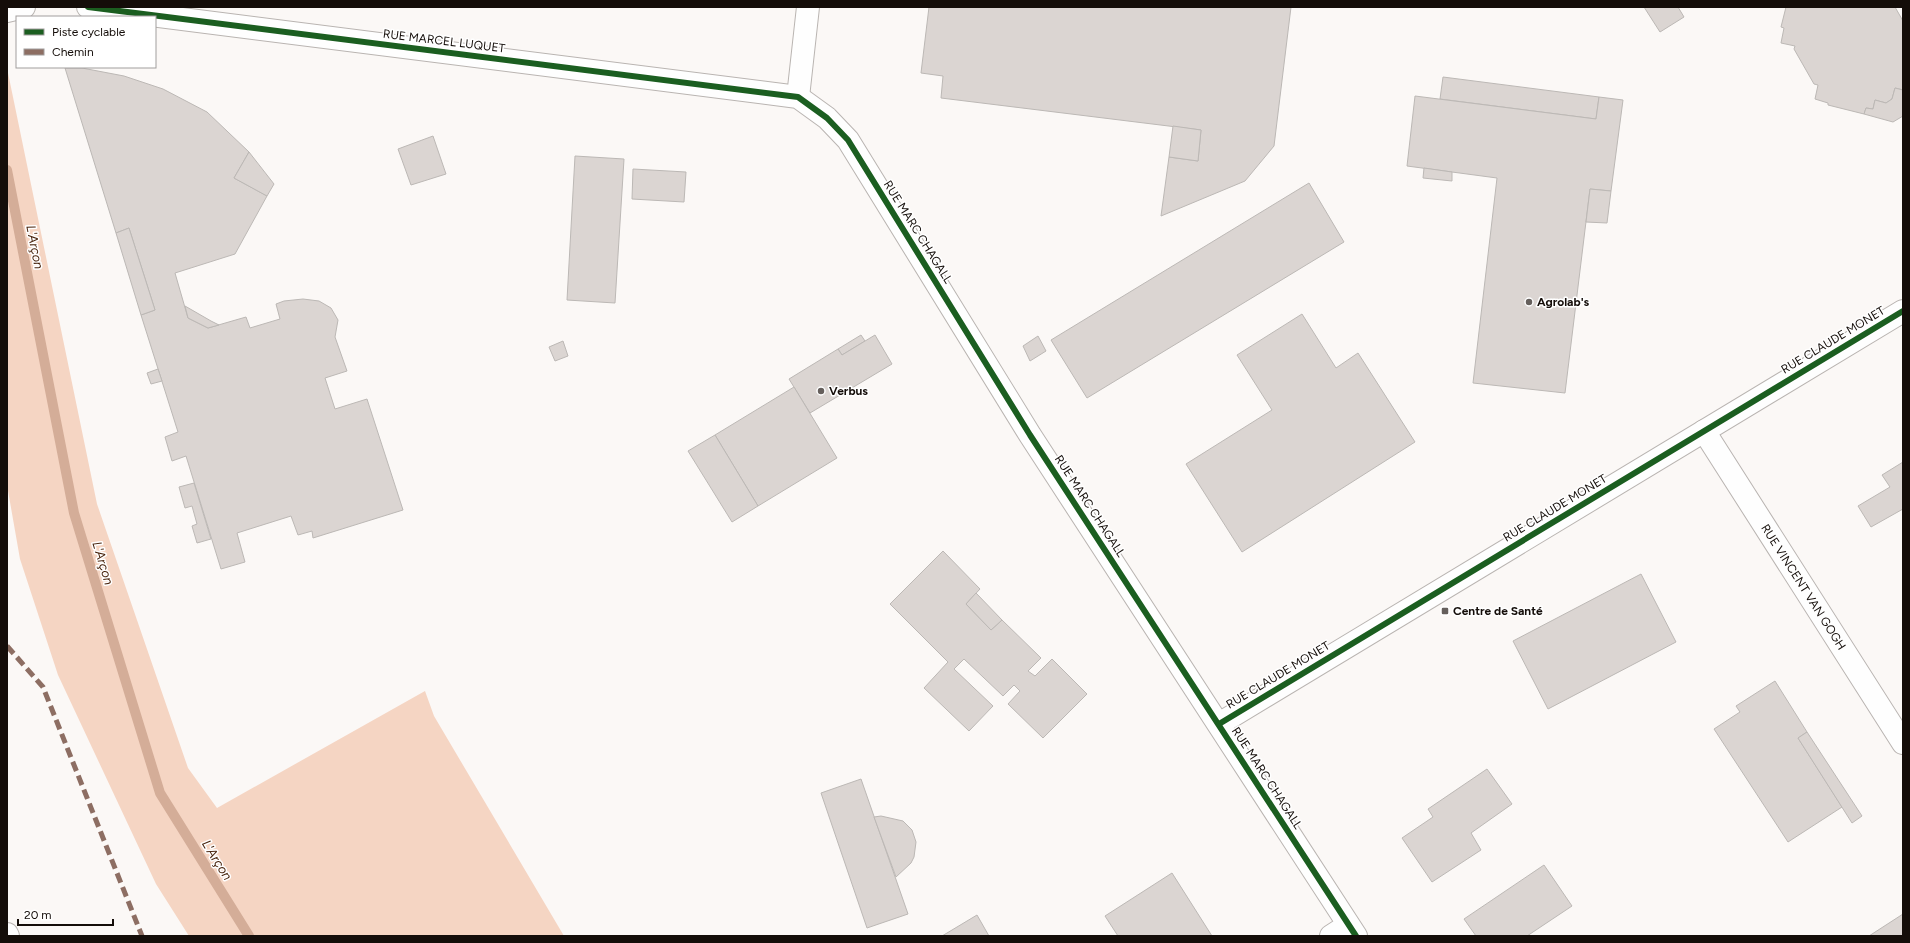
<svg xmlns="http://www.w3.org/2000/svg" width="1910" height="943" font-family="Figtree,sans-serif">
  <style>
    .green { fill: #f5d5c3 }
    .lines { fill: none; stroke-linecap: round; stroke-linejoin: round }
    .stream { stroke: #d4ad98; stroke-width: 10 }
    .building { fill: #dbd5d2; stroke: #bcb8b5 }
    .minor-casing { stroke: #b9b4b1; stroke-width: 24 }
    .tertiary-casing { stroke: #b9b4b1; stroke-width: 24 }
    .trunk-casing { stroke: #b9b4b1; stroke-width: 24 }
    .minor { stroke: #fefefe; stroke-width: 22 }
    .tertiary { stroke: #fefefe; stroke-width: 22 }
    .trunk { stroke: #fefefe; stroke-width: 22 }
    .quiet { stroke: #8d6e63; stroke-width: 5; stroke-dasharray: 10 5; stroke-linecap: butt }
    .cycleway-casing { stroke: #fff; stroke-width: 8 }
    .cycleway { stroke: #1b5e20; stroke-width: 6 }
    .poi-dot { fill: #655f5c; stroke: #fff; stroke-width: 1.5 }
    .labels { text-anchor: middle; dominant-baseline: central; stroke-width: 3; stroke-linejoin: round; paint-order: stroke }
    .street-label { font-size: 12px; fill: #140d09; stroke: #fff }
    .poi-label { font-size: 12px; font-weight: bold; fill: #140d09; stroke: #fff; text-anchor: start }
    .water-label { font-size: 13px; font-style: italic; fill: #441f08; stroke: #fff }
  </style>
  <rect width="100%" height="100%" fill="#fbf8f6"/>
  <!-- green -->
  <polygon class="green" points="7,68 97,504 188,768 217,808 425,691 434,716 564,936 189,936 156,884 58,675 20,559 7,485"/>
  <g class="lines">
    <!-- stream -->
    <polyline class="stream" points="7,170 74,513 160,793 249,936"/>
  </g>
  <!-- building -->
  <g class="building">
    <polygon points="929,7 1291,7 1274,146 1245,181 1161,216 1169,157 1198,161 1201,130 941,98 943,76 921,73"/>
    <polygon points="1644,7 1678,7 1684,17 1660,32"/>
    <polygon points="1786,7 1895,7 1903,21 1903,90 1895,88 1892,99 1886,103 1875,100 1873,109 1866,108 1864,114 1828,105 1828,103 1815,99 1818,85 1814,84 1794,49 1795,46 1781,43 1784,28 1781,27"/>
    <polygon points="65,68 82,68 124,76 163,89 207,112 249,152 234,178 267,196 235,254 175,273 188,318 208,328 246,317 250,328 280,319 276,304 284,301 303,299 319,301 331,308 338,320 335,337 347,371 325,378 335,409 367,399 403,510 313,538 312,531 298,535 291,516 237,533 245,562 221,569 186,456 172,461 165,437 178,432 141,315 155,310 129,228 116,233"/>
    <polygon points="1443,77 1599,97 1596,119 1440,99"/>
    <polygon points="1895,88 1903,90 1903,116 1893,122 1864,114 1866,108 1873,109 1875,100 1886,103 1892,99"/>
    <polygon points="1415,96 1596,119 1599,97 1623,100 1611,191 1590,189 1565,393 1473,383 1497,178 1407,166"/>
    <polygon points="1173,126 1201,130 1198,161 1169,157"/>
    <polygon points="433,136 446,174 411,185 398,149"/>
    <polygon points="249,152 274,184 267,196 234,178"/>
    <polygon points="575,156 624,159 615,303 567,300"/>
    <polygon points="1424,168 1452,172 1452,181 1423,178"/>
    <polygon points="633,169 686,172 684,202 632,199"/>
    <polygon points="1309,183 1344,242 1087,398 1051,340"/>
    <polygon points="1590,189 1611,191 1607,223 1586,222"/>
    <polygon points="129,228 155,310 141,315 116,233"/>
    <polygon points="185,306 211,321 219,325 208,328 188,318"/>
    <polygon points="1302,314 1336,368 1358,353 1415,442 1242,552 1186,464 1272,410 1237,355"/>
    <polygon points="861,335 865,341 842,355 838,349"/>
    <polygon points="875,335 892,364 810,413 789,379 838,349 842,355"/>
    <polygon points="1038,336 1046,351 1030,361 1023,346"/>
    <polygon points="563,341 568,356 555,361 549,347"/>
    <polygon points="158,369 162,381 151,384 147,373"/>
    <polygon points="794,387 837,458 758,506 715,435"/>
    <polygon points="715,435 758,506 732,522 688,451"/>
    <polygon points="1903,462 1903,509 1871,527 1858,506 1890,487 1882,475"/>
    <polygon points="194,483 211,539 197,543 192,526 197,524 192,506 185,508 179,487"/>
    <polygon points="943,551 980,589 966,604 991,630 1002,620 1041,658 1028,671 1035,676 1052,659 1087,694 1043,738 1008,704 1020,691 1014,685 1003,696 964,659 954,669 993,706 969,731 924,688 948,662 890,604"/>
    <polygon points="1641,574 1676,642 1548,709 1513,641"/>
    <polygon points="976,593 1002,620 991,630 966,604"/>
    <polygon points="1775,681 1807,732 1798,738 1842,807 1788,842 1714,729 1740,712 1736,706"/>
    <polygon points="1807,732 1862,816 1852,823 1798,738"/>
    <polygon points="1487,769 1512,804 1471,833 1481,850 1432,882 1402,838 1433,817 1428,809"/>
    <polygon points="861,779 908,914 867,928 821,793"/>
    <polygon points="881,816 903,821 912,830 916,842 914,857 911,863 896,877 874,817"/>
    <polygon points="1544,865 1572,906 1527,936 1476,936 1464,919"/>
    <polygon points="1172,873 1212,936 1118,936 1105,916"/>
    <polygon points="1903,914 1903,936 1869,936"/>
    <polygon points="977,915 989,936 942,936"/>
  </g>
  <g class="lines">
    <!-- minor casing -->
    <g class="minor-casing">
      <g id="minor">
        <path id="s1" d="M1704 431 1903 743"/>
        <polyline points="1219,724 1903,311"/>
        <polyline points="1331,936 1348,925"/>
      </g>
    </g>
    <!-- tertiary casing -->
    <g class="tertiary-casing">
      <g id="tertiary">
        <polyline points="88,7 798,97 827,118 848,140 1030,435 1356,936"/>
        <polyline points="7,11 24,7"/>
        <polyline points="798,97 808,7"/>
      </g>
    </g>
    <!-- trunk casing -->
    <g class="trunk-casing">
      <polyline id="trunk" points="7,934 8,936"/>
    </g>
    <!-- minor -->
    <use href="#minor" class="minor"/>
    <!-- tertiary -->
    <use href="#tertiary" class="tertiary"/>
    <!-- trunk -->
    <use href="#trunk" class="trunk"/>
    <!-- quiet -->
    <polyline class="quiet" points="7,646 43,687 142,936"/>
    <!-- cycleway casing -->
    <g class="cycleway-casing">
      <g id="cycleway">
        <polyline points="88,7 798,97 827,118 848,140 1030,435 1356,936"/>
        <polyline points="1219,724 1903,311"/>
      </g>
    </g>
    <!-- cycleway -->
    <use href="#cycleway" class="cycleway"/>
  </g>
  <!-- markers -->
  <g class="poi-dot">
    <circle cx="1529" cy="302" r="4"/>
    <circle cx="821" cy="391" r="4"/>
    <rect x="1441" y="607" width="8" height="8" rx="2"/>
  </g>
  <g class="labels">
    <!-- street labels -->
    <g class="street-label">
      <text transform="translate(444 41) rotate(7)">RUE MARCEL LUQUET</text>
      <text transform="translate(918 232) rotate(58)">RUE MARC CHAGALL</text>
      <text transform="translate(1833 340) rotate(-31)">RUE CLAUDE MONET</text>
      <text transform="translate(1090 506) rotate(57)">RUE MARC CHAGALL</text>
      <text transform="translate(1555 508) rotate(-31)">RUE CLAUDE MONET</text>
      <text stroke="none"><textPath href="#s1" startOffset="185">RUE VINCENT VAN GOGH</textPath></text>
      <text transform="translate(1278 675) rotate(-31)">RUE CLAUDE MONET</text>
      <text transform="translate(1267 778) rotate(57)">RUE MARC CHAGALL</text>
    </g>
    <!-- poi labels -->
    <g class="poi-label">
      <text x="1537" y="302">Agrolab's</text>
      <text x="829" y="391">Verbus</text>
      <text x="1453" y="611">Centre de Santé</text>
    </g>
    <!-- water labels -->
    <g class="water-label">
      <text transform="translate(35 247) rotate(79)">L'Arçon</text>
      <text transform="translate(103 563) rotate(73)">L'Arçon</text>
      <text transform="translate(217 860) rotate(58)">L'Arçon</text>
    </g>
  </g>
  <!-- border -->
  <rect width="1910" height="943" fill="none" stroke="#140d09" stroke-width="16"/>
  <!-- legend -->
  <rect x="16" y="16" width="140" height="52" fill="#ffffff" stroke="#a19e9d"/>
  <rect x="24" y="29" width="20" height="6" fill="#1b5e20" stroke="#a19e9d"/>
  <text x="52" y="36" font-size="12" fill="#140d09">Piste cyclable</text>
  <rect x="24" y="49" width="20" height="6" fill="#8d6e63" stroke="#a19e9d"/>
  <text x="52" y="56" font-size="12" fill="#140d09">Chemin</text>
  <!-- scale -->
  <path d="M18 919v6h95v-6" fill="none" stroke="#140d09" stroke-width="2"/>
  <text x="24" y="919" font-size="12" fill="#140d09" stroke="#ffffff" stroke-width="3" paint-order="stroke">20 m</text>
</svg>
